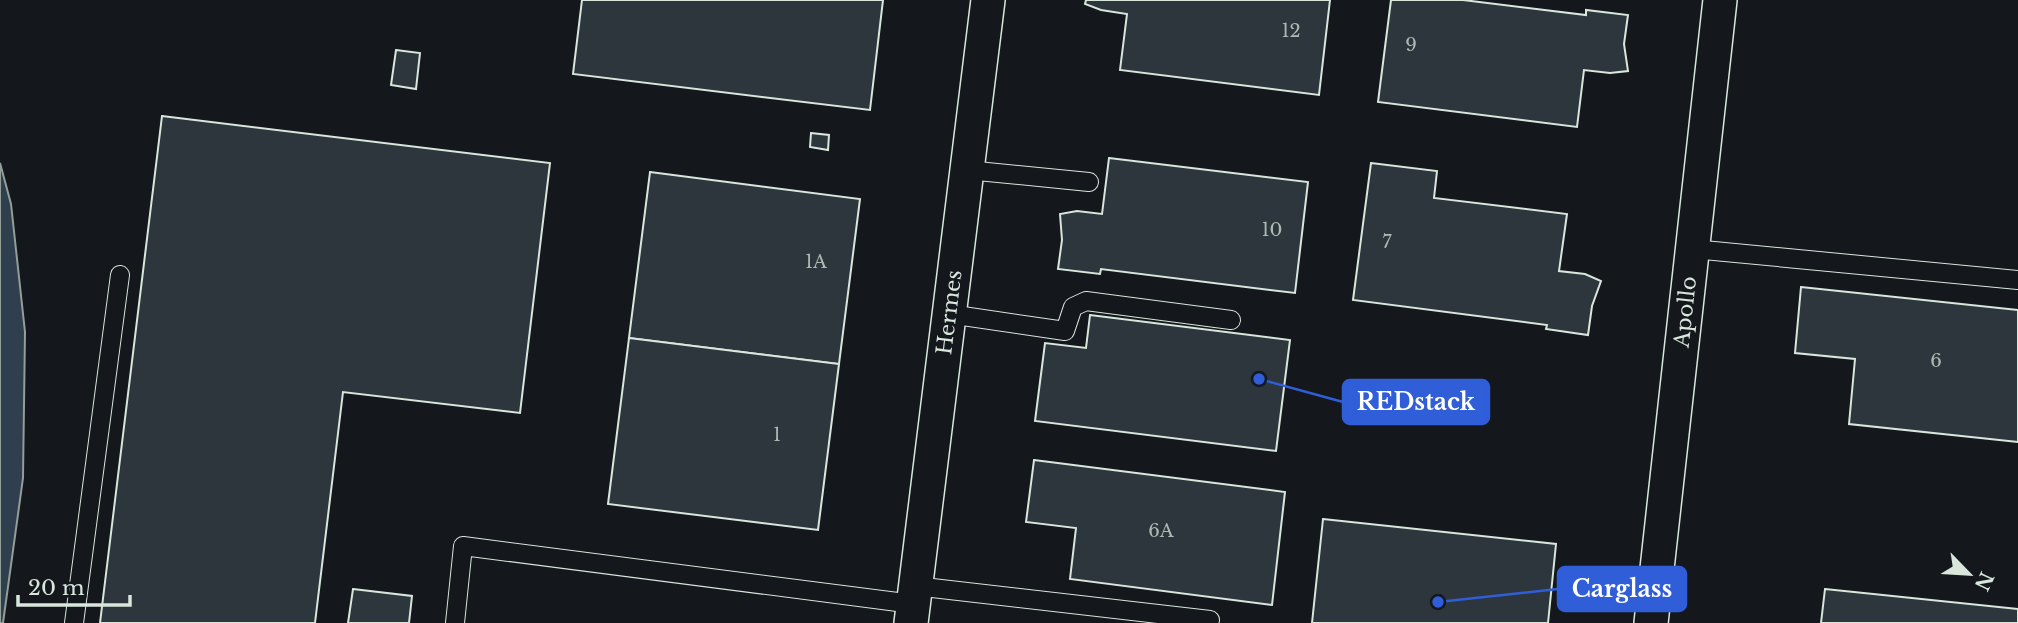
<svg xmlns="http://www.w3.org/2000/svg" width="2018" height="623" font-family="'Libre Baskerville',serif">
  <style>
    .water { fill: #2f3f4d; stroke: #939e99; stroke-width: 2 }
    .building { fill: #2c363c; stroke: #d8e6dc; stroke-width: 2 }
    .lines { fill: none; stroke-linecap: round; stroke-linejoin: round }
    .lane-casing { stroke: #d8e6dc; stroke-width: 20 }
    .street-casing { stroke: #d8e6dc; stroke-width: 36 }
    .lane { stroke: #14181c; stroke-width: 18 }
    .street { stroke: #14181c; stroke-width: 33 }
    .labels { text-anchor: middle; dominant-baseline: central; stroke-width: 5; stroke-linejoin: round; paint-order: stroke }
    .number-label { font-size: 18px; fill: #adbab4 }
    .street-label { font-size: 21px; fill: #d8e6dc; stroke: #14181c }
    .leader { fill: none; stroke: #305dd8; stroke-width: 2.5 }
    .callout-dot { fill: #305dd8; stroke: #14181c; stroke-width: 2.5 }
    .callout { fill: #305dd8; stroke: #305dd8; stroke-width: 2.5 }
    .callout-label { font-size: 23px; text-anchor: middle; font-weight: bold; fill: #fff }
  </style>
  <rect width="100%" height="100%" fill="#14181c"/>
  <!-- water -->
  <polygon class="water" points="0,163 11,204 25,332 23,478 3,623 0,623"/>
  <!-- building -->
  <g class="building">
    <polygon points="582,0 883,0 870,110 573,74"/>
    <polygon points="1086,0 1330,0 1319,95 1120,70 1127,14 1101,10 1085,4"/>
    <polygon points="1391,0 1463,0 1586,15 1586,10 1628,15 1624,44 1628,71 1610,73 1584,70 1577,127 1378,102"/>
    <polygon points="396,50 420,53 416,89 391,85"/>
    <polygon points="162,116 550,163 520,413 343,392 315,623 100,623"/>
    <polygon points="811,133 829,135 828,150 810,147"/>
    <polygon points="1109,158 1308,182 1295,293 1101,269 1100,274 1058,269 1062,240 1060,214 1077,211 1102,214"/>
    <polygon points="1371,163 1437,171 1434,198 1567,214 1559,271 1585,274 1601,281 1592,306 1588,335 1546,329 1547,325 1353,300"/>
    <polygon points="650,172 860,199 839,364 629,338"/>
    <polygon points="1801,287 2018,310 2018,442 1849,424 1855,359 1795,353"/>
    <polygon points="1090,315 1290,340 1276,451 1035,421 1045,343 1086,348"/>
    <polygon points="629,338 839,364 818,530 608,504"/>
    <polygon points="1034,460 1285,492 1272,605 1070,579 1076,528 1026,522"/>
    <polygon points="1323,519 1556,544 1548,623 1312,623"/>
    <polygon points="353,589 412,596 409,623 348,623"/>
    <polygon points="1825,589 2018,609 2018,623 1821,623"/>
  </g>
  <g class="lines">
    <!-- lane casing -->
    <g class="lane-casing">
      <g id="lane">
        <polyline points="967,170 1089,182"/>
        <polyline points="1693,249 2018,280"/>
        <polyline points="949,314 1065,331 1073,307 1086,301 1231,320"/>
        <polyline points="915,586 1210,620"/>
        <polyline points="74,623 120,275"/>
        <polyline points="455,623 463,546 913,604"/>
      </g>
    </g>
    <!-- street casing -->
    <g class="street-casing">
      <g id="street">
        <path id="s1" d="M911 623 988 0"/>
        <path id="s2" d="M1651 623 1720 0"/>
      </g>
    </g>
    <!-- lane -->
    <use href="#lane" class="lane"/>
    <!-- street -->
    <use href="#street" class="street"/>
  </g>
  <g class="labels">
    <!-- number labels -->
    <g class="number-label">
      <text x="1291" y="31">12</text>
      <text x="1411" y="45">9</text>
      <text x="1272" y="230">10</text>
      <text x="1387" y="242">7</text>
      <text x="816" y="262">1A</text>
      <text x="1936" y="361">6</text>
      <text x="777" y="435">1</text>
      <text x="1161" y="531">6A</text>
    </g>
    <!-- street labels -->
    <g class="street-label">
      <text stroke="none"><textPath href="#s2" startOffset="313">Apollo</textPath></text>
      <text stroke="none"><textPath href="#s1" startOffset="313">Hermes</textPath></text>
    </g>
  </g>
  <!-- callouts -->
  <path class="leader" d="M1259 379L1343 402M1438 602L1558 589"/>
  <g class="callout-dot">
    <circle cx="1259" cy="379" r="7"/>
    <circle cx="1438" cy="602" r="7"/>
  </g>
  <g class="callout">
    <rect x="1343" y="380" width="146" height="44" rx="7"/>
    <rect x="1558" y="567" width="128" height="44" rx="7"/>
  </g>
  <g class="callout-label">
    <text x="1416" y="410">REDstack</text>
    <text x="1622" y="597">Carglass</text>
  </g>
  <!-- north arrow -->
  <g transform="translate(1969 574) rotate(115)" stroke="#14181c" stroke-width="5" paint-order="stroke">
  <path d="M0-5L12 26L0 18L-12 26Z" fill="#d8e6dc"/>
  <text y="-10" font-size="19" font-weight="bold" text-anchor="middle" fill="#d8e6dc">N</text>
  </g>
  <!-- scale -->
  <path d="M18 595v10h112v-10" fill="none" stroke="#d8e6dc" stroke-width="3.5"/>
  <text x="28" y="595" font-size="21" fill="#d8e6dc" stroke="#14181c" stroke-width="5" paint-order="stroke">20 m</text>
</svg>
